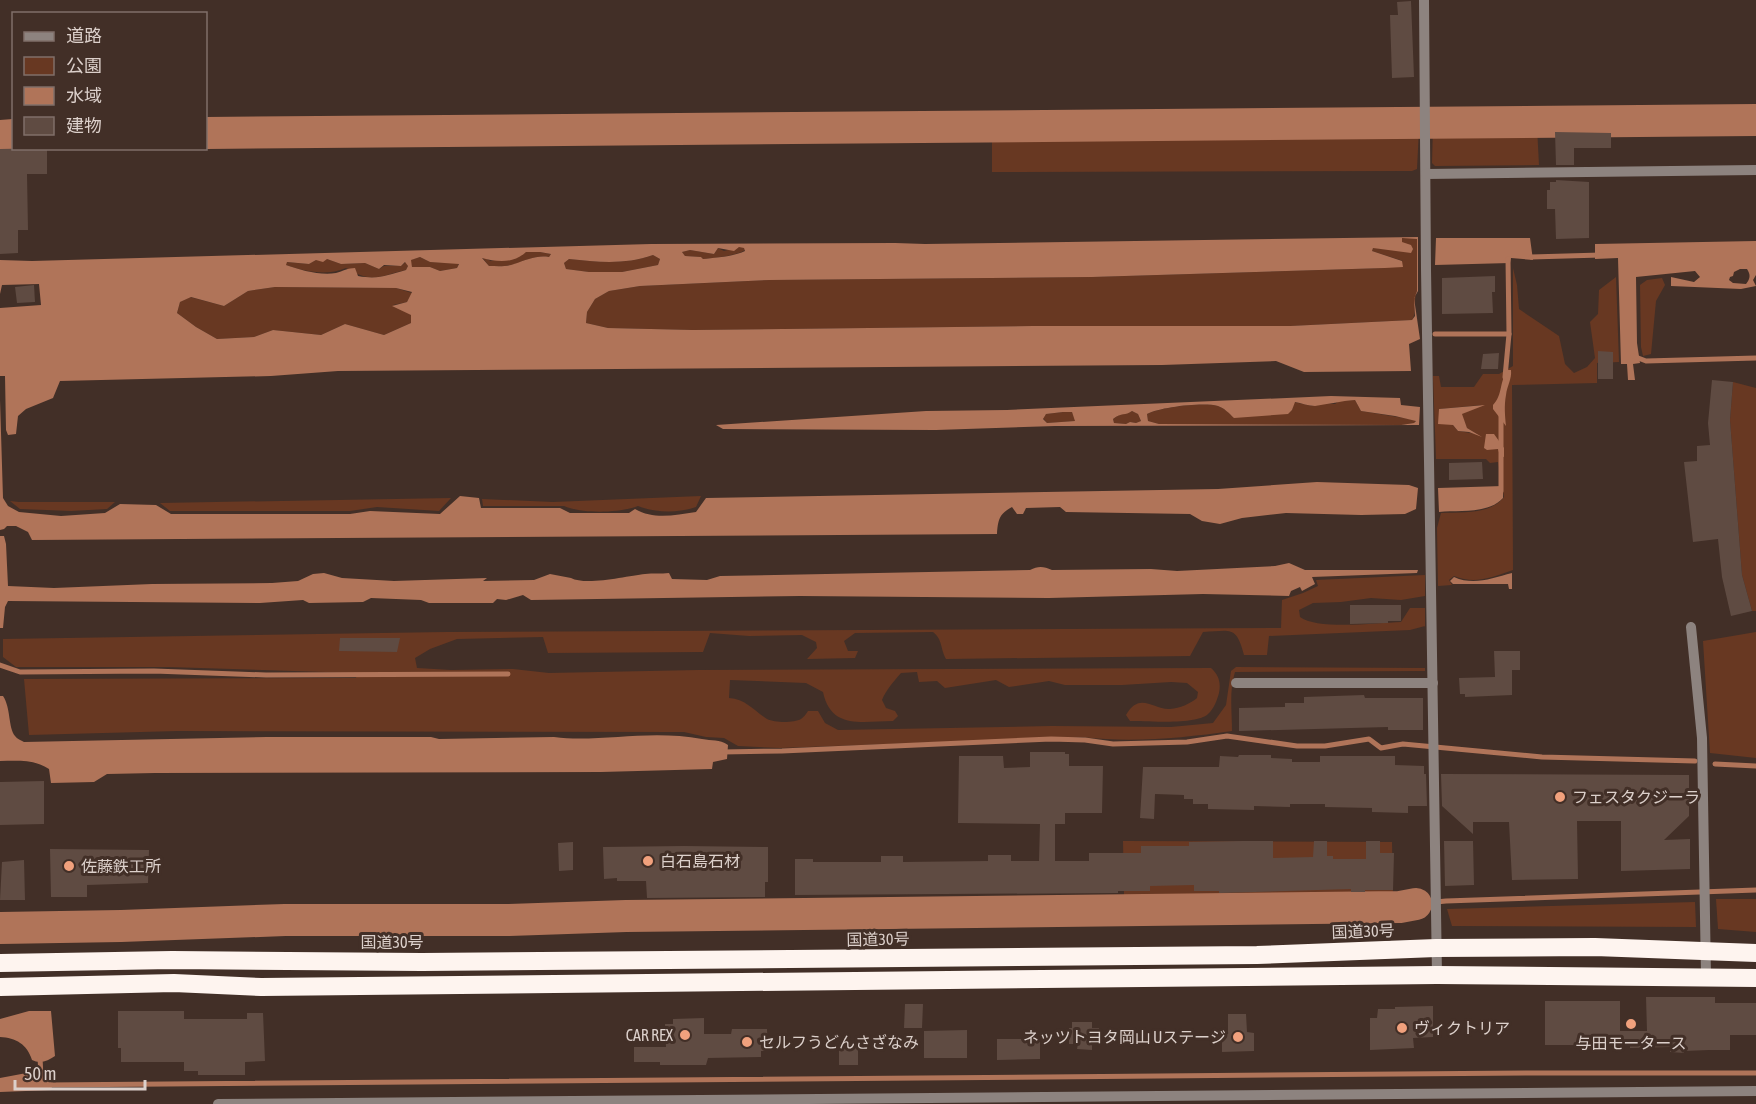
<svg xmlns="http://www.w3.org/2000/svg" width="1756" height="1104" font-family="'Asap Condensed','Noto Sans JP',sans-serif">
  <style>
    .green { fill: #683822; fill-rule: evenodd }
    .water { fill: #b07459; fill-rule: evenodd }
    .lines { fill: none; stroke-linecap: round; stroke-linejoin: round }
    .stream { stroke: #b07459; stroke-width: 5 }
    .river { stroke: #b07459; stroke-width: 32 }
    .building { fill: #5f4b42 }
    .minor { stroke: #8d837f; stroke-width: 10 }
    .highway { stroke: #fef4ef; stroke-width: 18 }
    .poi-dot { fill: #f1a17d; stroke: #422f27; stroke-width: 2 }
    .labels { text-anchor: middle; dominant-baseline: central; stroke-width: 6; stroke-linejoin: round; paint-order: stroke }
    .poi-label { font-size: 16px; fill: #dcd0cb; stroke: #422f27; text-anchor: start }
    .street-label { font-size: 16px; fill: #dcd0cb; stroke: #422f27 }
  </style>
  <rect width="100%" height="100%" fill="#422f27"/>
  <!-- green -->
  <g class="green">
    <polygon points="1433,127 1537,127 1539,165 1435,166 1432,163"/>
    <polygon points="1419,129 1417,169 1412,171 992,172 992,131"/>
    <path d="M1401 238H1417V291C1413 301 1417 313 1412 320L1290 326H1033L693 330 608 328 586 323 587 312 595 299 609 291 640 286 770 280 1092 277 1385 268 1403 261 1372 251 1373 247 1382 249 1402 242Z"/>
    <path d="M739 247H744L745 250C736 256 714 258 703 259L701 257 685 256 682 252 690 250 714 254 718 248 724 251Z"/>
    <path d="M526 252H540L551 254 549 257C536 255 527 260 515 264 506 267 497 266 489 266L482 257 491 261Z"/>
    <path d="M653 255 660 259 658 265 622 272H589L566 269 564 263 569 259C598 262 625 265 653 255Z"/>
    <polygon points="420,257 430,262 459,263 457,268 440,271 430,267 412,267 410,260"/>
    <path d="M327 259 341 264 365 263 379 269 384 266H401L406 262 408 266 406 270C380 276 372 284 346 268 327 276 306 272 286 265V262L309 264 316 260Z"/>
    <path d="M1513 268 1517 285 1519 309 1559 336 1565 364 1574 373 1587 367 1595 358 1590 322 1598 314 1599 290 1616 277 1619 362 1597 363V383L1512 385 1513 570C1493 577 1475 585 1454 576L1449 580 1452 585 1438 586 1437 528 1441 513C1462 512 1490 515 1504 497L1498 462 1490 463 1486 459H1436L1433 376H1439L1441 387H1474L1483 374H1499L1513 366ZM1482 405 1461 414 1467 428 1477 434 1458 431 1439 409Z"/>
    <polygon points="1662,278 1665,285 1656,301 1651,354 1643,356 1641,347 1640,285 1647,280"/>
    <polygon points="275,287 396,288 412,293 407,302 393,305 412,315 411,323 384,335 345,324 321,335 273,330 254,337 217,339 196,327 177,313 180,302 190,297 224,306 248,291"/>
    <polygon points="1733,382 1756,388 1756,611 1752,611 1742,575 1730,420"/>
    <path d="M1355 400 1361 411 1416 420 1414 423 1401 425 1159 424 1148 421 1147 414C1162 407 1203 402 1218 406 1224 408 1229 413 1234 417L1288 413 1292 410 1294 402 1312 406 1322 403 1335 404 1339 401Z"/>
    <path d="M1132 411 1138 414 1141 421 1136 423 1130 422 1126 424 1114 423 1113 419C1122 412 1125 415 1132 411Z"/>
    <polygon points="1063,412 1072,412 1076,421 1047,423 1043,418 1046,414"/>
    <path d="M701 496 696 507C679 513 655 513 638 506 620 513 582 514 564 506H483L482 499 553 502Z"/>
    <polygon points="451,498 439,511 377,507 350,511 170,511 160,503"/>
    <polygon points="10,501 19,502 115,502 107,509 71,511 20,509"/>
    <path d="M1425 575V596L1401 600 1371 598 1341 602 1313 603 1299 610 1300 617C1316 630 1378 623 1401 622L1410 608H1425V671L1235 672C1229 690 1232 712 1232 731 1183 738 1132 743 1082 737L780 748 738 746 724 738 706 737 684 732 178 731 29 735 24 679 356 678 357 673 168 667H16L3 657V639L446 632 1281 628 1282 600 1303 593 1318 586 1316 580ZM1425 626V668L1236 667 1231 671 1226 705 1213 723 1171 727 1052 726 838 730 825 723 818 711H808C806 714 804 717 801 719 794 723 775 723 767 719 754 711 746 699 729 698L730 680 806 683 823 692C831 730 862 721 893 721L898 716 895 711 886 708 882 700C886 690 894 681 901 673L917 672 919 682 937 681 945 688 996 680 1009 687 1049 681 1065 685H1122L1171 682 1187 683 1198 692 1197 698C1190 704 1180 708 1170 709 1153 710 1140 691 1126 715L1130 721C1146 721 1197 725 1208 714 1214 709 1217 700 1219 693 1221 683 1219 675 1211 668L698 670 549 673 513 669 451 670 417 668 415 658 430 649 457 639 543 637 548 653 703 652 710 633 749 636 802 635 816 642 817 648 807 659 855 658 858 651H848L844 641 855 633 933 632C943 640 940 648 946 659L1190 656 1203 632C1231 631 1236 625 1244 655H1267L1269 636 1410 630Z"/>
    <polygon points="1756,632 1756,758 1710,753 1703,641"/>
    <polygon points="1123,841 1392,842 1393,895 1124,896"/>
    <polygon points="1716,899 1756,899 1756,932 1718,929"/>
    <polygon points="1695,902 1696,927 1452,926 1447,909"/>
  </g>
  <!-- water -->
  <g class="water">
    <path d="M1418 237V291L1414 298 1420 339 1409 344 1411 371 1304 372 1276 361 1162 365 338 371 271 376 60 381 53 398 26 409 18 416 16 434 8 435 6 430 5 376H0V308L41 305 39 284 2 285 0 294V260L32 261 651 244 895 243 925 244ZM1402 238 1417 239V291L1414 299 1415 316 1412 320 1290 326H1033L693 330 608 328 586 323 587 312 595 299 609 291 640 286 770 280 1092 277 1385 268 1403 267 1402 261 1372 251 1373 248 1411 253 1413 249 1411 245 1402 242ZM739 247 744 248 745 251C736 256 714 258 703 259L701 257 685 256 682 252 690 250 714 254 718 248 734 251ZM526 252H540L551 254 549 257C536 255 527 260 514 264 506 267 497 266 489 266L482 258C497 262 513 264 526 252ZM653 255 660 259 658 265 622 272H589L566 269 564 263 569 259C598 262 625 265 653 255ZM420 257 430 262 459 264 457 268 440 271 430 267H412L411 260ZM327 259 341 264 365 263 379 269 384 265 401 266 405 262 408 266 406 270C387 275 379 280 358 276L355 268C348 268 343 271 336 273 321 276 300 270 286 265L287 262 309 264 316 260 323 262ZM275 287 396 288 412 292 407 302 392 306 411 315V323L384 335 345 324 321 335 273 330 254 337 217 339 196 327 177 313 180 302 191 297 224 306 248 291Z"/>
    <polygon points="1436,238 1530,238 1533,260 1511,258 1510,263 1435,265"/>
    <path d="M1756 241V275L1753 280 1756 286 1741 289 1671 286V277L1694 282 1700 277 1695 271 1636 277 1637 343 1640 363 1633 364 1635 380H1628L1627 364H1621L1618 258 1595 259V244ZM1740 269H1747C1751 275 1750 279 1746 284L1733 283 1729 280 1730 277 1733 276 1734 272Z"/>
    <path d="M1508 370H1511C1512 379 1507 386 1506 395 1504 406 1505 416 1506 426L1493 409V405C1503 395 1499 381 1508 370Z"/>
    <path d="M1331 396 1400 398 1401 405 1420 407 1419 425 1055 426 936 430 723 429 716 425 926 411 1007 410ZM1355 400 1361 411 1395 416 1416 421 1414 423 1401 425 1159 424 1148 421 1147 414C1161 407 1203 402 1218 406 1224 408 1229 413 1234 418L1288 414 1292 410 1295 402C1301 403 1309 406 1315 406 1329 404 1341 401 1355 400ZM1132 411 1138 414 1141 421 1136 423 1130 422 1126 424 1114 423 1113 419C1122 412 1125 416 1132 411ZM1063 412H1072L1075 421 1047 423 1043 419 1046 414Z"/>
    <path d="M0 400 3 498 8 506 19 512 61 516 105 513 120 504 156 505 171 514H350L370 511 440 514 460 496 479 498 481 508H560L570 513H629L635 509C654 520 675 515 696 512L706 498 1218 489 1317 482 1409 485 1418 488 1416 509 1405 514 1361 515 1286 513 1242 518 1220 524 1202 521 1190 514 1066 512 1060 507 1026 508 1023 514H1017L1012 507C999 514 998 520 997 534L32 540 28 532 16 526H7L4 529 0 530Z"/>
    <polygon points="1485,405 1462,414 1467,428 1482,437 1469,432 1458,431 1453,425 1438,424 1439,409"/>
    <polygon points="1486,434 1494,434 1504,448 1504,457 1500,456 1498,449 1487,450 1484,448"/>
    <path d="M1503 486V498C1489 514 1459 510 1439 512L1438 488Z"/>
    <path d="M0 536H4L6 544 8 586 54 588 152 584 272 583 298 581 313 574 324 573 342 578 394 581 487 578 483 581 534 580 550 574 571 578C586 586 627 576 645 574 653 573 661 574 669 573L672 579 707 580 720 576 1030 570C1038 566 1043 566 1052 570L1151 569 1177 571 1275 566 1289 563 1305 570H1418L1417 573 1312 577 1315 584 1302 591 1300 587 1291 591 1289 596 1203 594 1049 598 800 596 531 600 523 595 506 600 497 599 493 603H429L421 600 371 598 363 602 309 603 303 600 260 603 8 601 5 607 3 628H0Z"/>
    <path d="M1512 573V589H1509L1508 584H1453L1450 581 1454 577C1474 586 1492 578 1512 573Z"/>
    <path d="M0 696H3C11 708 8 727 15 736 17 739 21 740 24 742L267 737H431L439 739 554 737C576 740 596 738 618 737 646 735 674 734 702 739 712 741 719 739 728 745L727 759 713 762 712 769 601 772 155 773 107 774 94 782 51 783 49 769C34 759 17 761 0 761Z"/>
    <path d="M29 1011H51L55 1056C48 1061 40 1064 32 1060 27 1044 16 1038 0 1037V1019Z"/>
    <polygon points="32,1072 44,1072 51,1079 52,1090 0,1092 0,1078"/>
  </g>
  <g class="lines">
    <!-- stream -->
    <g class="stream">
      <polyline points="1531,257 1601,255"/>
      <polyline points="1435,334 1509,334"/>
      <polyline points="1633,356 1646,361 1756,358"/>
      <polyline points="1505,377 1509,334 1508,259"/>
      <polyline points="1501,413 1501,491"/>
      <polyline points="0,665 20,672 154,671 266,675 508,674"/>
      <polyline points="722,752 782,751 1051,739 1085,740 1113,744 1187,742 1227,736 1297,746 1325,746 1369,739 1381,748 1403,744 1542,757 1695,761"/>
      <polyline points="1715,764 1756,766"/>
      <polyline points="1416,904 1446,901 1756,890"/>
      <polyline points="42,928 43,938"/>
      <polyline points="40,1057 41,1077"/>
      <polyline points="45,1085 1533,1073 1756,1073"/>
    </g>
    <!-- river -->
    <g class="river">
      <polyline points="206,133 1756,120"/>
      <polyline points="0,136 14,135"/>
      <polyline points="0,928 121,926 285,920 509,920 626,916 1400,907 1416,904"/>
    </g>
  </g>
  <!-- building -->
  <g class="building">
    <polygon points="1411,1 1414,77 1392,78 1390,15 1398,15 1397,2"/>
    <polygon points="1555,132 1611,133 1611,148 1574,148 1574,165 1556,165"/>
    <polygon points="47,148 47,174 27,174 28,230 18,230 18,253 0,254 0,149"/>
    <polygon points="1556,180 1589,182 1589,238 1556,239 1555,209 1547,209 1547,190 1550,190 1550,182 1556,182"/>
    <polygon points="1495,276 1495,292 1492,292 1493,313 1442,314 1442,278"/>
    <polygon points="34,285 35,302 17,303 15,287"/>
    <polygon points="1598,351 1613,352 1613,379 1598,379"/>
    <polygon points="1499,353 1498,369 1481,369 1483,354"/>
    <polygon points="1712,380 1733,382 1730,420 1742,575 1752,611 1731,616 1722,577 1718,539 1693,542 1684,462 1697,461 1697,446 1710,445 1708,423"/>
    <polygon points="1482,462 1483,479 1449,480 1449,463"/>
    <polygon points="1350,605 1401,605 1401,621 1388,621 1388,623 1350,624"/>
    <polygon points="340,638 400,638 397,652 339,651"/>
    <polygon points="1494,651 1520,651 1520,670 1512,670 1512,695 1465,697 1465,694 1460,694 1459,678 1495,677"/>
    <polygon points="1364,695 1365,698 1423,698 1423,730 1388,730 1388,727 1239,731 1239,708 1285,707 1285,703 1304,703 1304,697"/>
    <polygon points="1030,752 1065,752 1065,754 1069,754 1069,766 1103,766 1102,813 1065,813 1065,824 1055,824 1055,861 1089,861 1089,853 1141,853 1141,846 1189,846 1189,842 1242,841 1273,841 1273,858 1313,857 1314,841 1327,841 1327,856 1333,856 1333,859 1366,859 1366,841 1380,841 1380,853 1394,853 1393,890 1365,890 1365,892 1351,892 1351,889 1219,893 1219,891 1194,891 1194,885 1150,886 1150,891 1118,891 1118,893 795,895 795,859 813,859 813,862 881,862 881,856 903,856 903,862 988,861 988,855 1011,855 1011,861 1039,861 1040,824 958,823 959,756 1003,756 1004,768 1030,767"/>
    <polygon points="1239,755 1271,755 1271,758 1292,759 1292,762 1320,762 1320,756 1395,756 1395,765 1424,766 1424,774 1426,774 1427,806 1408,806 1408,813 1372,812 1372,808 1325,807 1325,804 1290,804 1290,807 1254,806 1254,810 1208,809 1208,804 1193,804 1193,799 1184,799 1184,795 1155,794 1154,819 1140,818 1143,767 1219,767 1220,756 1238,757"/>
    <polygon points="1441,774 1689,775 1689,816 1664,840 1690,839 1690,869 1621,871 1621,821 1577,821 1578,879 1512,880 1509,822 1473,822 1473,834 1442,806"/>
    <polygon points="44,781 44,824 0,825 0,782"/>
    <polygon points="1444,841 1473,841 1474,885 1445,886"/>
    <polygon points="573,842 573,870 559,871 558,843"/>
    <polygon points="684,846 768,847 768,882 765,882 765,897 647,898 646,881 617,881 617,878 604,879 603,847"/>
    <polygon points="50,849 149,850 148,883 87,885 87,897 51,897"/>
    <polygon points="24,860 25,900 0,900 2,862"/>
    <polygon points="1646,997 1715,997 1715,1003 1756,1003 1756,1035 1730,1035 1730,1050 1709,1050 1684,1051 1684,1053 1670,1052 1670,1047 1630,1048 1630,1045 1545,1045 1545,1001 1620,1001 1620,1031 1647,1031"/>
    <polygon points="905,1004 923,1004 922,1028 904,1028"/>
    <polygon points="1433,1006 1433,1037 1413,1038 1414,1048 1370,1050 1370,1018 1377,1018 1378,1009 1395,1009 1395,1007"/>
    <polygon points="118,1011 184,1011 184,1019 247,1019 247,1013 263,1013 265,1061 245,1062 245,1075 198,1075 198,1071 184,1071 184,1062 121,1062 121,1048 118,1048"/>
    <polygon points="1228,1014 1246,1014 1247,1032 1254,1033 1254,1051 1222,1052 1222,1032 1228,1033"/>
    <polygon points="704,1018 704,1034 731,1034 732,1029 767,1029 768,1051 761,1051 761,1057 708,1058 706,1065 660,1065 660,1062 634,1062 634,1047 666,1047 665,1024 673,1024 673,1019"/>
    <polygon points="1072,1022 1092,1022 1092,1028 1099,1028 1099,1044 1092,1044 1092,1050 1077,1049 1078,1044 1069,1044 1069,1028 1072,1028"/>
    <polygon points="967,1030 967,1058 924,1058 924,1031"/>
    <polygon points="997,1039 1040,1039 1040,1059 997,1060"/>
    <polygon points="839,1045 858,1046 858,1065 839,1065"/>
  </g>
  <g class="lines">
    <!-- minor -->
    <g class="minor">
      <polyline points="1424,0 1426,269 1437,975"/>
      <polyline points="1426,174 1756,170"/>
      <polyline points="1691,627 1702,738 1706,976"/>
      <polyline points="1236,683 1433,683"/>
      <polyline points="218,1104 1756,1091"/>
    </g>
    <!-- highway -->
    <g class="highway">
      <polyline points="0,963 172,960 422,962 1257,955 1436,948 1595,947 1756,953"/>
      <polyline points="0,987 174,983 261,987 1437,975 1756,978"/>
    </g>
  </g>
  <!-- markers -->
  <g class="poi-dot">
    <circle cx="1560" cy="797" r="6"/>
    <circle cx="648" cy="861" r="6"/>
    <circle cx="69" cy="866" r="6"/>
    <circle cx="1631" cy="1024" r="6"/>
    <circle cx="1402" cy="1028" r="6"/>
    <circle cx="685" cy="1035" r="6"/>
    <circle cx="1238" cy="1037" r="6"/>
    <circle cx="747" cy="1042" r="6"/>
  </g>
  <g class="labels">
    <!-- poi labels -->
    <g class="poi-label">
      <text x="1572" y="797">フェスタクジーラ</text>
      <text x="660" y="861">白石島石材</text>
      <text x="81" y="866">佐藤鉄工所</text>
      <text x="1414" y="1028">ヴィクトリア</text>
      <text x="673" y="1035" text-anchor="end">CAR REX</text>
      <text x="1226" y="1037" text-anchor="end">ネッツトヨタ岡山 Uステージ</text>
      <text x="759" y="1042">セルフうどんさざなみ</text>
      <text x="1631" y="1043" text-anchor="middle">与田モータース</text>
    </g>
    <!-- street labels -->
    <g class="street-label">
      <text transform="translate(1363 931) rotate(-2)">国道30号</text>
      <text transform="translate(878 939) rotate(-1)">国道30号</text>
      <text x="392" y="942">国道30号</text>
    </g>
  </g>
  <!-- legend -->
  <rect x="12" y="12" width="195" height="138" fill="#422f27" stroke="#806f69" stroke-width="1.5"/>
  <rect x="24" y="32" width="30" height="9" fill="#8d837f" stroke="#806f69" stroke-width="1.5"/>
  <text x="66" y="42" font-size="18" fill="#dcd0cb">道路</text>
  <rect x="24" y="57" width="30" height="18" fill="#683822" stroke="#806f69" stroke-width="1.5"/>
  <text x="66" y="72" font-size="18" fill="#dcd0cb">公園</text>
  <rect x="24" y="87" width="30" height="18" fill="#b07459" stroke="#806f69" stroke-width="1.5"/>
  <text x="66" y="102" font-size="18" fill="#dcd0cb">水域</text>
  <rect x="24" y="117" width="30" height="18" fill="#5f4b42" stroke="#806f69" stroke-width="1.5"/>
  <text x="66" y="132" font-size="18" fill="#dcd0cb">建物</text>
  <!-- scale -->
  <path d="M15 1080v9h130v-9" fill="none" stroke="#dcd0cb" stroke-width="3"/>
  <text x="24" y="1080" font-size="18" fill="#dcd0cb" stroke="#422f27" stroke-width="4.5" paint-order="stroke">50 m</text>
</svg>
